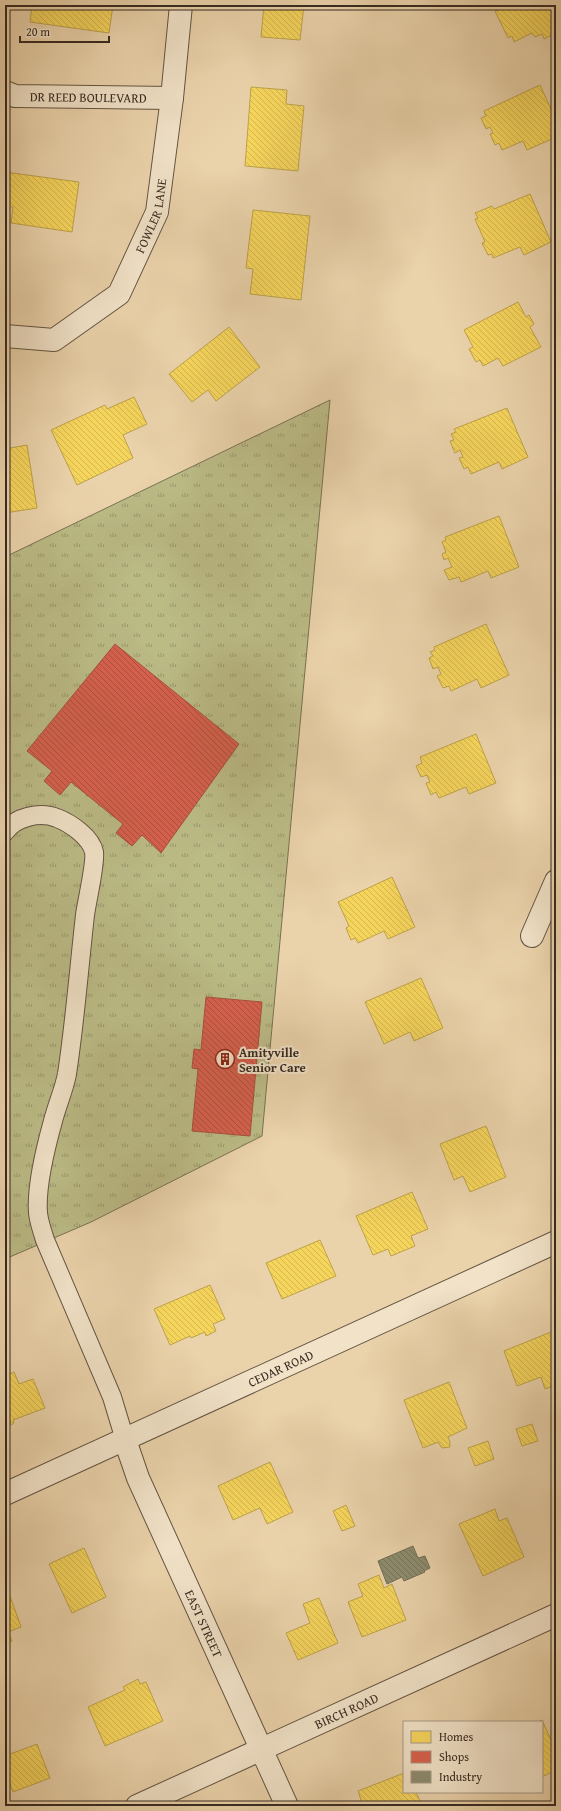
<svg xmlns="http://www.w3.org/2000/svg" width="561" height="1811" font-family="'Gentium Book Plus',serif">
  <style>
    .park { fill: url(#park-tufts); stroke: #797254 }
    .homes { fill: url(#homes-back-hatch); stroke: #bda24a }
    .shops { fill: url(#shops-back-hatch); stroke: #a65040 }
    .industry { fill: url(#industry-back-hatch); stroke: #726f57 }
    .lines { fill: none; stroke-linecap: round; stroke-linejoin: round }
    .service-casing { stroke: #645443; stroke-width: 20 }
    .minor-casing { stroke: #645443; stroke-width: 24 }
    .service { stroke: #f1e2c8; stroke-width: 18 }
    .minor { stroke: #f1e2c8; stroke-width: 22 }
    .labels { text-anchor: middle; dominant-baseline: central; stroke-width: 4; stroke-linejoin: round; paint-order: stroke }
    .street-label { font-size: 13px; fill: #372a21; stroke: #f1e2c8 }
    .poi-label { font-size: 13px; font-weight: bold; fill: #372a21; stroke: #f1e2c8; text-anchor: start }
  </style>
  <defs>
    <pattern id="park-tufts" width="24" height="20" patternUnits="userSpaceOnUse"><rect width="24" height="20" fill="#bbbb86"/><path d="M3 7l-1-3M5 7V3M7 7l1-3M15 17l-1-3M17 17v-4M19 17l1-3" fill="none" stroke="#99986d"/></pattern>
    <pattern id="homes-back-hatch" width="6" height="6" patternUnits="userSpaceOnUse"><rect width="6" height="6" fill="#f6d55c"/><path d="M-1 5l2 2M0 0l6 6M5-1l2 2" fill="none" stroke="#d4b750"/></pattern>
    <pattern id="shops-back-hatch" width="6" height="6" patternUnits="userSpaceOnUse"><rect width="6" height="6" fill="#d6604d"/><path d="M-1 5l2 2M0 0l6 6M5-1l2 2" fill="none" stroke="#ae4f40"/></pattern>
    <pattern id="industry-back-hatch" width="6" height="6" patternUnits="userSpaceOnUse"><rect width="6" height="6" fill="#8c8c6e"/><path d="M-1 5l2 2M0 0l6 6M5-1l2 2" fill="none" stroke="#73735a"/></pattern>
  </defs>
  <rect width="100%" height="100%" fill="#ead2aa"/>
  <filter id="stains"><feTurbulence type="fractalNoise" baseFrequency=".005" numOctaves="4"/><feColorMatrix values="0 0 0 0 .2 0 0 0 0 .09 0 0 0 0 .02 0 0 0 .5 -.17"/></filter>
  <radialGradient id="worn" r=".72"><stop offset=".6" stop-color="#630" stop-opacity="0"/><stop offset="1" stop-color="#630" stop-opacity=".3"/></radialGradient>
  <!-- park -->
  <polygon class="park" points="330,400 262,1136 91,1222 5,1259 5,557"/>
  <!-- homes -->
  <g class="homes">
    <polygon points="32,5 113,5 109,33 30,22"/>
    <polygon points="264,5 304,5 300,40 261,37"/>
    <polygon points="496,5 556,5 556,33 544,39 542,34 535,37 532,33 514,42 512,36 508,38 495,11 498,10"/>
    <polygon points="540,85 556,120 556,137 527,150 523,141 502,150 499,143 495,145 490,134 493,133 490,127 486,129 481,118 486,116 484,111"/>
    <polygon points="251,87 287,90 286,104 304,106 298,171 245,166"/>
    <polygon points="5,172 79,182 72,232 11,223 13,207 5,206"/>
    <polygon points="530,194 551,242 524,255 520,247 493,258 492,254 488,255 482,243 485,242 475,219 478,218 475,213 492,206 494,209"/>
    <polygon points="253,210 310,216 301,300 250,294 253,269 246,268"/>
    <polygon points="518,302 526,317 529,315 534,324 530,327 541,347 503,366 498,358 483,366 480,360 476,362 469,349 473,347 464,330"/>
    <polygon points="229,327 260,367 216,401 208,390 192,402 169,374"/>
    <polygon points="134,397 147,424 123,435 133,458 77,485 51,430 105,405 107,409"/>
    <polygon points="507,408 528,457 502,469 499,462 471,474 468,467 464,469 459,458 463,457 460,450 455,453 450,441 454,440 451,434 456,432 454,429"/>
    <polygon points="27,445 37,508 5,513 5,449"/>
    <polygon points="499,516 519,567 491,578 488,571 461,582 459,577 449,580 444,570 452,567 448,558 444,560 442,554 446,552 442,542 446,540 445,537"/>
    <polygon points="486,624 509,675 481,688 477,679 451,691 449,686 443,688 437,676 441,674 438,667 433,669 429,658 433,656 430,652 435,650 434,647"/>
    <polygon points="476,734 496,783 469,794 466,787 439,798 436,792 431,795 426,783 430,782 427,775 421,777 416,766 422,763 420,757"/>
    <polygon points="392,877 415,927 388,939 384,931 358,943 355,938 351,940 346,928 349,926 338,902"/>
    <polygon points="421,978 443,1028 414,1041 410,1032 384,1044 365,1002"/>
    <polygon points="486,1126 506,1177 470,1192 463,1176 454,1180 440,1144"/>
    <polygon points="412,1192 428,1229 411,1236 415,1246 391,1256 388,1249 373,1255 356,1216"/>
    <polygon points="320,1240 336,1276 282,1299 266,1263"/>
    <polygon points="210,1285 225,1319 213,1324 216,1331 206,1336 205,1332 191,1338 190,1336 170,1345 154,1309"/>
    <polygon points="556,1330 556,1385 545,1389 541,1377 517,1386 504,1351"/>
    <polygon points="14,1372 19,1384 33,1379 45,1408 13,1420 14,1423 11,1425 10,1421 5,1423 5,1376"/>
    <polygon points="449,1382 467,1428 448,1437 450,1442 450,1447 442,1448 438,1442 423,1448 404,1400"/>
    <polygon points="532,1424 538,1441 522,1446 516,1429"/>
    <polygon points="488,1441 494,1459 475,1466 468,1448"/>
    <polygon points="270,1462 293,1512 267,1524 260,1508 233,1520 218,1486"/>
    <polygon points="346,1505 355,1526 342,1531 333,1511"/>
    <polygon points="495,1509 499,1521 507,1518 524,1557 483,1576 459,1524"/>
    <polygon points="84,1548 106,1597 72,1613 49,1564"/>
    <polygon points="379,1575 384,1588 392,1584 406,1620 362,1637 348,1602 363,1596 358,1584"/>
    <polygon points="10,1596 21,1627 8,1632 12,1641 5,1644 5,1598"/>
    <polygon points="319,1598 338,1643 298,1660 286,1633 310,1623 303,1604"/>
    <polygon points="138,1679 140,1684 146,1682 163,1721 105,1746 88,1707 125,1690 123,1687"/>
    <polygon points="542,1720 556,1751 556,1770 542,1777 542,1722 537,1722"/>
    <polygon points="37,1744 50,1778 13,1792 5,1770 5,1756"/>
    <polygon points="404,1773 404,1792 416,1792 422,1806 363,1806 358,1791"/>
  </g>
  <!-- shops -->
  <g class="shops">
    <polygon points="115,644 239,744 161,853 142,835 132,846 116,833 123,824 71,782 60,795 44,781 52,771 27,751"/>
    <polygon points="206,997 262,1002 250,1136 192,1131 198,1069 192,1068 194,1049 201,1050"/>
  </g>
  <!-- industry -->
  <polygon class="industry" points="413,1546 418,1558 425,1556 430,1568 424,1571 425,1572 404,1581 402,1577 387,1584 378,1561"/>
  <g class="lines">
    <!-- service casing -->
    <g class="service-casing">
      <path id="service" d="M5 832C15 817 40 811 57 818 70 823 91 837 94 852 96 863 87 900 85 915 79 968 75 1021 67 1074 64 1090 57 1105 53 1121 46 1146 36 1187 38 1213 39 1222 42 1231 45 1240L112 1397 125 1440"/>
    </g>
    <!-- minor casing -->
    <g class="minor-casing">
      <g id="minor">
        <path id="s1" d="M5 92 15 96 172 98"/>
        <path id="s2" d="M5 336 54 340 119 294 157 212 172 98 181 5"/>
        <polyline points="532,936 556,881"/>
        <path id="s3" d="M125 1440 138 1478 287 1806"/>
        <path id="s4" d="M5 1494 556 1242"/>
        <path id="s5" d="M137 1806 556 1615"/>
      </g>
    </g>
    <!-- service -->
    <use href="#service" class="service"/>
    <!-- minor -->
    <use href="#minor" class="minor"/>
  </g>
  <!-- icons -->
  <defs>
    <g id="building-ring" transform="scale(1)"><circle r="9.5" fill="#f1e2c8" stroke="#8f2418" stroke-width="1.5"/><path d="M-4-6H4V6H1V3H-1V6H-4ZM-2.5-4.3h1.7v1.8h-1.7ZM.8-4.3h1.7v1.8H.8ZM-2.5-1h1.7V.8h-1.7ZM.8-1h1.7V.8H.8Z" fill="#8f2418"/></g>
  </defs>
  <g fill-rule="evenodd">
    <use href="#building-ring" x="225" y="1059"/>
  </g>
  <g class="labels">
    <!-- street labels -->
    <g class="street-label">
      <text stroke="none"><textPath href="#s1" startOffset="84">DR REED BOULEVARD</textPath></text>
      <text stroke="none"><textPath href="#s2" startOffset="214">FOWLER LANE</textPath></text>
      <text stroke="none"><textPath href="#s4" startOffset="303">CEDAR ROAD</textPath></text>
      <text stroke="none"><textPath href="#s3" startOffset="200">EAST STREET</textPath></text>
      <text stroke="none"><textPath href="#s5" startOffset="230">BIRCH ROAD</textPath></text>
    </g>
    <!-- poi labels -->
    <g class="poi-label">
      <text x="239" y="1052">Amityville<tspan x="239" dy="15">Senior Care</tspan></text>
    </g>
  </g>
  <!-- margin -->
  <rect width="561" height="1811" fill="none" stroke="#ead2aa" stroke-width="20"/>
  <rect x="6" y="6" width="549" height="1799" fill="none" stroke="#372a21" stroke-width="2"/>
  <rect x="10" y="10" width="541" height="1791" fill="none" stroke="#372a21"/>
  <!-- legend -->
  <rect x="403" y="1721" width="140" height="72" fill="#f1e2c8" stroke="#a79885"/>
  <rect x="411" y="1731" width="20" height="12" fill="#f6d55c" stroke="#a79885"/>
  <text x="439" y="1741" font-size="12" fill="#372a21">Homes</text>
  <rect x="411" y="1751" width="20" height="12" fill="#d6604d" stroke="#a79885"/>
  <text x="439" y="1761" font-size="12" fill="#372a21">Shops</text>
  <rect x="411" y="1771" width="20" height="12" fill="#8c8c6e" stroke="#a79885"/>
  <text x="439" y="1781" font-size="12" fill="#372a21">Industry</text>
  <!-- scale -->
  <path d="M20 36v6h89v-6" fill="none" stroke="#372a21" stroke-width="2"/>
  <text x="26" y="36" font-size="12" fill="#372a21" stroke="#f1e2c8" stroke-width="3" paint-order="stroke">20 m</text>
  <rect width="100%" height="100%" filter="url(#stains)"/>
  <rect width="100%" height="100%" fill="url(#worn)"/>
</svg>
